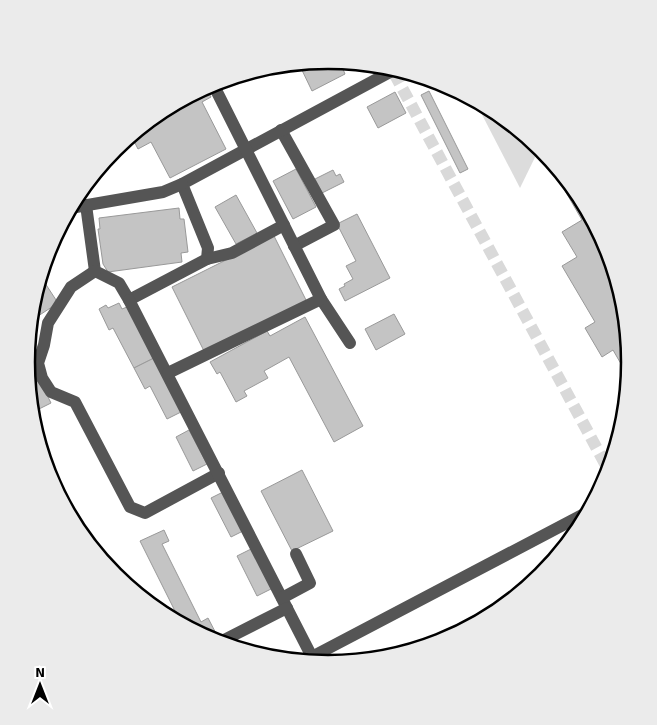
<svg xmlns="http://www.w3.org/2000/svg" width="657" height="725" font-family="Signika,sans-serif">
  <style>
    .green { fill: #dcdcdc }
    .building { fill: #c4c4c4; stroke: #999 }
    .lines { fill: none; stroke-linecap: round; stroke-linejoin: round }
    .minor-tunnel { stroke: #d9d9d9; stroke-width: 12; stroke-dasharray: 12 6; stroke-linecap: butt }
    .minor { stroke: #555; stroke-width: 12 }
    .rim { fill: none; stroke: #000; stroke-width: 2.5 }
  </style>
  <rect width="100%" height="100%" fill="#fff"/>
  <!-- green -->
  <g class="green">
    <polygon points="477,105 540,147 520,188"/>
    <polygon points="496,607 444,642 410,649"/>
  </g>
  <!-- building -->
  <g class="building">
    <polygon points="329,60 340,62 345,74 312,91 300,66"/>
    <polygon points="206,88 211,97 202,102 226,149 170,178 151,142 138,149 132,137"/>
    <polygon points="429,91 468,169 460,173 421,95"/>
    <polygon points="395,92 406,113 378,128 367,107"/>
    <polygon points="296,169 316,207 293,219 273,181"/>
    <polygon points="333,170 336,176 340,174 344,182 322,193 315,179"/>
    <polygon points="568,187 608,247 631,362 628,376 613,350 602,357 585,328 595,322 562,266 577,257 562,232 582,220 564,189"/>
    <polygon points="236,195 257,233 236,244 215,207"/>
    <polygon points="179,208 180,219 184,219 188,252 181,253 182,262 108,272 103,264 98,229 100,229 99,218"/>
    <polygon points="357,214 390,278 345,301 339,289 345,286 344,284 353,279 346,266 356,261 337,224"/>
    <polygon points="274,236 307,302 205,353 172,287"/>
    <polygon points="43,280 58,303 35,318"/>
    <polygon points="119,303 122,309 127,307 154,358 134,368 113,328 109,330 99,309 106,305 108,308"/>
    <polygon points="394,314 405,334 376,350 365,329"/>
    <polygon points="305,317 363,426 334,442 289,357 264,371 268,378 244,391 247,396 236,402 220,372 217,374 210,362 267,331 270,336"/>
    <polygon points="154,358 181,412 167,419 150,386 145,389 134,368"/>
    <polygon points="34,369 51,403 39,409 33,397 28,372"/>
    <polygon points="189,430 207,464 193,471 176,437"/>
    <polygon points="302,470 333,531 292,551 261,491"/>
    <polygon points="223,492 243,531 231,537 211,498"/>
    <polygon points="164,530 169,541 162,544 201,622 208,618 221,643 213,642 179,619 140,541"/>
    <polygon points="253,548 273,588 257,596 237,556"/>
  </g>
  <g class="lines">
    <!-- minor-tunnel -->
    <polyline class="minor-tunnel" points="394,73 609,471"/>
    <!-- minor -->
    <g class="minor">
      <polyline points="281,130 334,225 294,246"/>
      <polyline points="86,205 95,271 119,283 129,300 207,259 208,248 182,184 390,72"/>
      <polyline points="76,207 163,192 182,184"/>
      <polyline points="207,259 232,253 284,225"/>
      <polyline points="95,271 71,287 48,323 44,345 38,363 42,378 51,392 75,402 130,507 145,513 219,473"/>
      <polyline points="321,299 350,343"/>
      <polyline points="129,300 312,657"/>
      <polyline points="168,373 321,299 213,84"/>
      <polyline points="282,598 310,583 296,554"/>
      <polyline points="224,640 287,608"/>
      <polyline points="306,660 584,514"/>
    </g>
  </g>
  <!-- crop -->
  <path d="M0 0H657V725H0ZM35 362a293 293 0 1 1 586 0a293 293 0 1 1-586 0Z" fill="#ebebeb" fill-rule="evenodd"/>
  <path class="rim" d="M35 362a293 293 0 1 1 586 0a293 293 0 1 1-586 0Z"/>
  <!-- north arrow -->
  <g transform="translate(40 685)" stroke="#ffffff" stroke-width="4" paint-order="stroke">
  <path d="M0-4L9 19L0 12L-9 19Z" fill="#000000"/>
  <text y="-8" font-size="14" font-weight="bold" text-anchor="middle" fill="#000000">N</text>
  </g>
</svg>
